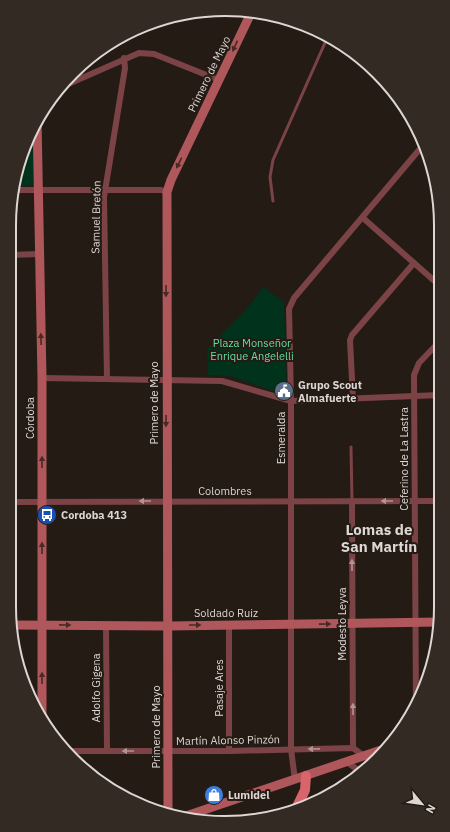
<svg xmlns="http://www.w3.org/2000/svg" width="450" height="832" font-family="'IBM Plex Sans',sans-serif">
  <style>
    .green { fill: #00321c }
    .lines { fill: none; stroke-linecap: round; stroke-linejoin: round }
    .lane { stroke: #7b4345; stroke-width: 3 }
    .street { stroke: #7b4345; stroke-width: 6 }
    .secondary { stroke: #af575b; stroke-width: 9 }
    .primary { stroke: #d8656b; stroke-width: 10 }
    .oneway { fill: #472a26 }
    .oneway2 { fill: #b19493 }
    .labels { text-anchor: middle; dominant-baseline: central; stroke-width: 4; stroke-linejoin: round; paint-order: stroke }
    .street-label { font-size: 11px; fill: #ddd6d2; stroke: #241b15 }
    .park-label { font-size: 11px; fill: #63dca0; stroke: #241b15 }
    .poi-label { font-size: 11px; font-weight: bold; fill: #ddd6d2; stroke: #241b15; text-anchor: start }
    .district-label { font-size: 15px; font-weight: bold; fill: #ddd6d2; stroke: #241b15 }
    .rim { fill: none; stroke: #ddd6d2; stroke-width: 2 }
  </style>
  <rect width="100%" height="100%" fill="#241b15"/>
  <!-- green -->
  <g class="green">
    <polygon points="32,131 34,186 14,186 16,169"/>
    <polygon points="263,287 284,302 287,396 231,376 208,375 207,349 245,311"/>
  </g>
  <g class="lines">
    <!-- lane -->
    <g class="lane">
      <polyline points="273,201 270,177 273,160 328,36"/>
      <polyline points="351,447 352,501"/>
    </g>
    <!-- street -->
    <g class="street">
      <polyline points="66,85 139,53 154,54 219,80"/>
      <polyline points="13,190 161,190 167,192"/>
      <polyline points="363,218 439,285"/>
      <polyline points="9,255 39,254"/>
      <polyline points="42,378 222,381 291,401 440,395"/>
      <polyline points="107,379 104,197 125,68 124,58"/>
      <polyline points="353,399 350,340 352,335 414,263"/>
      <polyline points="352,501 353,748"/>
      <polyline points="9,502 440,501"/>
      <polyline points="106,626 107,751"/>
      <polyline points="416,707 414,375 419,363 440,341"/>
      <polyline points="67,751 229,751 353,748 364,756"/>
      <polyline points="229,751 229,625"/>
      <polyline points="347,762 362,773"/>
      <polyline points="295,780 291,749 291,401 289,309 294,298 419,150 425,146"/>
    </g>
    <!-- secondary -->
    <g class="secondary">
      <polyline points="37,119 42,378 42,717"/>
      <polyline points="12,625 168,626 440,622"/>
      <polyline points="168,815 167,192 171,180 252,11"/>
      <polyline points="183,817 384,749"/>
    </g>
    <!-- primary -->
    <g class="primary">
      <polyline points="397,96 421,136"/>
      <polyline points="296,809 305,790 306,776"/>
    </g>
  </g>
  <!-- one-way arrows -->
  <defs><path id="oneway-solid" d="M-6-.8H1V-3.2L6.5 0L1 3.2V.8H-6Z"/></defs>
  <g class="oneway">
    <use href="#oneway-solid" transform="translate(235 46) rotate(115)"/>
    <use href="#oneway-solid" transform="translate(179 163) rotate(116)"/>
    <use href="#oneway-solid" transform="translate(166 291) rotate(90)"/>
    <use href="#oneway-solid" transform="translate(41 339) rotate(-91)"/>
    <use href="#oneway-solid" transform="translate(166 421) rotate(90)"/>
    <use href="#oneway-solid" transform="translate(42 462) rotate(-90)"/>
    <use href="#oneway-solid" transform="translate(42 548) rotate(-90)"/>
    <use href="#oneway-solid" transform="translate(325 624) rotate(-1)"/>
    <use href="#oneway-solid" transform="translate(65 625) rotate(1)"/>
    <use href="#oneway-solid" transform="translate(195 625)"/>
    <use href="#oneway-solid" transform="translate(42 678) rotate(-90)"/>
  </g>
  <g class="oneway2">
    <use href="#oneway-solid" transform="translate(145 501) rotate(-180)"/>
    <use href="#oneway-solid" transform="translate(387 501) rotate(180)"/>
    <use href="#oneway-solid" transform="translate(352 565) rotate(-90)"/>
    <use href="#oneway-solid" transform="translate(353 709) rotate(-90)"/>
    <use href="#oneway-solid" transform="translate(314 749) rotate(179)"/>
    <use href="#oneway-solid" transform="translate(128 751) rotate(-180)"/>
  </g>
  <!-- icons -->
  <defs>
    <g id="civic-disc" transform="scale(1)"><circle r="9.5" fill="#5c6f8a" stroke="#241b15"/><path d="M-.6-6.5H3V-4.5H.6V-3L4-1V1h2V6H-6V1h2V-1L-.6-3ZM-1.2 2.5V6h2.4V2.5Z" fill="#fff"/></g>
    <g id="bus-disc" transform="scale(1)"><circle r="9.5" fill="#1a4fb4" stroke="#241b15"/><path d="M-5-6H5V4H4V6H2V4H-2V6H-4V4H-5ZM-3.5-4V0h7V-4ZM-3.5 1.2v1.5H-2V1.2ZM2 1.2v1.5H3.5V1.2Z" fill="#fff"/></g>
    <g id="shop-disc" transform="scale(1)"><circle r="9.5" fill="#3f7fe0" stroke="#241b15"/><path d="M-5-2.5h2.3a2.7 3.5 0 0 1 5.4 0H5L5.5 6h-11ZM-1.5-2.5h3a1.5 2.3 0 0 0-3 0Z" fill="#fff"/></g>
  </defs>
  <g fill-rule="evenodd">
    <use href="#civic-disc" x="284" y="391"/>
    <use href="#bus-disc" x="47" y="515"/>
    <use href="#shop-disc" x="214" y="795"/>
  </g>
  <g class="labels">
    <!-- street labels -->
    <g class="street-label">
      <text transform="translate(209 74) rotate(-64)">Primero de Mayo</text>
      <text transform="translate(96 217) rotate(-89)">Samuel Bretón</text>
      <text transform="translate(154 403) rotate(-90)">Primero de Mayo</text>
      <text transform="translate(30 418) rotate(-90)">Córdoba</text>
      <text transform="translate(281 438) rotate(-90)">Esmeralda</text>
      <text transform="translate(404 459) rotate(-90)">Ceferino de La Lastra</text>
      <text x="225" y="491">Colombres</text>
      <text x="226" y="613">Soldado Ruiz</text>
      <text transform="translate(342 624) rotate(-90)">Modesto Leyva</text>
      <text transform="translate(96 688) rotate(-90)">Adolfo Gigena</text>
      <text transform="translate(219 688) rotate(-90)">Pasaje Ares</text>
      <text transform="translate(156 727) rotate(-90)">Primero de Mayo</text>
      <text transform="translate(228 740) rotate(-1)">Martín Alonso Pinzón</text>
    </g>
    <!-- park labels -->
    <g class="park-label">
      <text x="252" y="343">Plaza Monseñor<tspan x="252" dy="13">Enrique Angelelli</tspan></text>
    </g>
    <!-- poi labels -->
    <g class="poi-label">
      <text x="298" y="385">Grupo Scout<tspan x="298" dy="13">Almafuerte</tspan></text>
      <text x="61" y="515">Cordoba 413</text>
      <text x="228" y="795">Lumidel</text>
    </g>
    <!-- district labels -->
    <g class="district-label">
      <text x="379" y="529">Lomas de<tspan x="379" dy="17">San Martín</tspan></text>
    </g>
  </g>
  <!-- crop -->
  <path d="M0 0H450V832H0ZM225 16H225A209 209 0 0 1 434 225V607A209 209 0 0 1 225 816H225A209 209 0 0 1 16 607V225A209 209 0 0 1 225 16Z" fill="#332a24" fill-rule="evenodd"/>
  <path class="rim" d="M225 16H225A209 209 0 0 1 434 225V607A209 209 0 0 1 225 816H225A209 209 0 0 1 16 607V225A209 209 0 0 1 225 16Z"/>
  <!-- north arrow -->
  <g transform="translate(422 804) rotate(119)" stroke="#241b15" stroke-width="3" paint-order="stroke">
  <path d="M0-3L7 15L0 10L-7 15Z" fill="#ddd6d2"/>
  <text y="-6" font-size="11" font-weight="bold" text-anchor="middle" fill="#ddd6d2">N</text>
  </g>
</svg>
